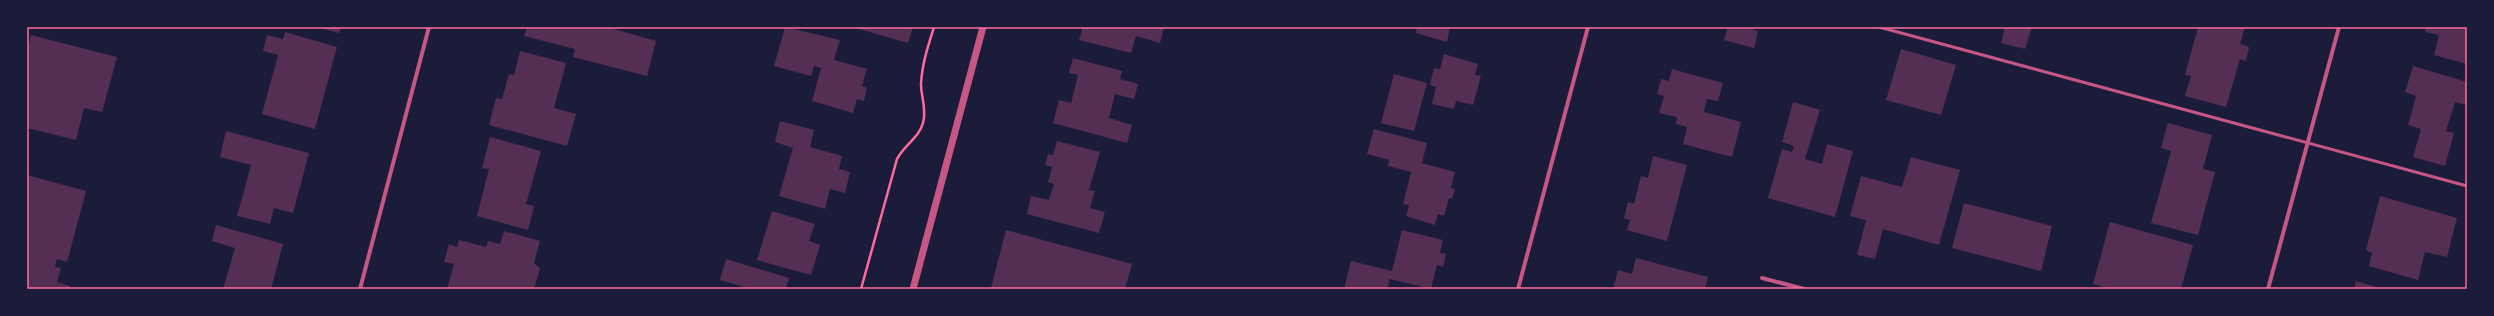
<svg xmlns="http://www.w3.org/2000/svg" width="2494" height="316" font-family="'Public Sans',sans-serif">
  <style>
    .building { fill: #542f53 }
    .lines { fill: none; stroke-linecap: round; stroke-linejoin: round }
    .path { stroke: #ff6b9d; stroke-width: 2.5 }
    .service { stroke: #c65784; stroke-width: 3 }
    .minor { stroke: #c65784; stroke-width: 4 }
    .tertiary { stroke: #c65784; stroke-width: 7 }
    .neatline { fill: none; stroke: #ff6b9d; stroke-width: 1.5 }
  </style>
  <rect width="100%" height="100%" fill="#1b1b3a"/>
  <!-- building -->
  <g class="building">
    <polygon points="317,27 341,27 339,33"/>
    <polygon points="527,27 607,27 656,41 647,76 573,57 575,49 524,36"/>
    <polygon points="785,27 840,40 834,60 867,69 862,86 867,88 864,101 857,99 853,113 812,101 821,68 814,66 811,76 774,66"/>
    <polygon points="852,27 913,27 908,43"/>
    <polygon points="1083,27 1164,27 1160,43 1136,36 1131,53 1079,40"/>
    <polygon points="1417,27 1450,27 1447,42 1416,33"/>
    <polygon points="1728,27 1743,27 1758,31 1754,48 1724,40"/>
    <polygon points="2005,27 2032,27 2025,49 2001,43"/>
    <polygon points="2198,27 2245,27 2240,44 2249,47 2246,61 2240,59 2226,107 2185,96 2191,76 2185,75"/>
    <polygon points="2426,27 2467,27 2467,64 2434,55 2439,35 2425,32"/>
    <polygon points="285,32 337,47 315,129 262,114 278,55 263,51 267,35 283,39"/>
    <polygon points="31,35 117,57 102,112 84,108 76,140 27,128 27,52"/>
    <polygon points="1901,49 1956,65 1941,115 1886,100"/>
    <polygon points="520,51 566,63 554,108 576,114 567,146 489,125 496,98 502,99 509,74 514,75"/>
    <polygon points="1444,54 1478,64 1475,75 1481,76 1473,105 1456,101 1454,109 1432,104 1436,87 1430,85 1434,68 1440,69"/>
    <polygon points="1073,58 1122,71 1120,79 1138,84 1134,99 1115,94 1109,118 1132,125 1127,143 1053,123 1059,100 1071,103 1078,75 1069,73"/>
    <polygon points="2413,66 2467,82 2466,105 2455,102 2446,131 2454,133 2445,166 2413,157 2421,129 2408,125 2416,96 2405,92"/>
    <polygon points="1672,69 1723,83 1718,101 1707,99 1704,112 1741,122 1732,157 1683,144 1687,127 1676,124 1677,117 1659,113 1664,96 1657,94 1661,79 1669,81"/>
    <polygon points="1394,74 1427,83 1414,131 1381,123"/>
    <polygon points="1793,102 1820,110 1805,159 1822,164 1827,144 1853,151 1835,217 1768,198 1782,149 1792,152 1794,146 1782,142"/>
    <polygon points="780,121 814,130 810,147 842,156 839,169 850,172 845,193 830,189 825,209 779,196 793,148 775,142"/>
    <polygon points="2168,123 2212,135 2203,169 2215,172 2198,235 2151,223 2171,151 2161,148"/>
    <polygon points="1374,129 1427,143 1422,163 1455,172 1451,188 1455,189 1452,199 1449,198 1444,216 1438,214 1435,225 1406,216 1409,205 1403,204 1411,172 1388,166 1389,160 1367,154"/>
    <polygon points="226,131 309,153 293,213 274,208 270,224 237,216 251,165 220,157"/>
    <polygon points="490,137 541,151 526,204 534,206 528,230 477,216 489,169 482,168"/>
    <polygon points="1057,141 1100,152 1089,190 1095,191 1090,208 1105,212 1099,233 1027,214 1031,196 1049,200 1054,184 1048,182 1052,167 1045,165 1048,154 1053,155"/>
    <polygon points="1653,156 1687,165 1667,241 1627,230 1630,220 1624,218 1628,202 1634,204 1641,176 1648,178"/>
    <polygon points="1911,157 1960,170 1939,245 1883,229 1875,259 1857,255 1866,220 1850,216 1861,176 1902,187"/>
    <polygon points="27,175 86,191 67,262 57,259 55,267 61,268 57,282 70,286 69,289 27,289"/>
    <polygon points="2380,196 2457,218 2447,257 2425,252 2418,280 2369,266 2372,253 2366,250"/>
    <polygon points="1964,203 2052,226 2041,271 1952,248"/>
    <polygon points="772,211 815,224 809,241 820,245 811,275 757,260"/>
    <polygon points="2110,222 2193,245 2181,289 2110,289 2093,284"/>
    <polygon points="216,225 283,244 271,289 223,289 235,248 212,241"/>
    <polygon points="1006,230 1132,264 1125,289 991,288"/>
    <polygon points="1402,230 1443,240 1440,253 1446,254 1443,267 1437,265 1431,289 1390,279 1387,289 1344,289 1351,261 1392,271"/>
    <polygon points="504,231 540,241 534,263 540,268 534,289 447,289 454,264 444,262 449,244 457,247 459,240 486,247 488,241 500,244"/>
    <polygon points="1636,258 1708,277 1705,289 1613,289 1618,270 1632,274"/>
    <polygon points="726,259 789,278 786,289 751,289 720,280"/>
    <polygon points="2356,281 2383,289 2354,289"/>
  </g>
  <g class="lines">
    <!-- path -->
    <path class="path" d="M861 289 897 159C904 145 919 138 923 123 927 109 921 97 921 84 922 64 928 46 934 27"/>
    <!-- service -->
    <polyline class="service" points="1879,27 2467,186"/>
    <!-- minor -->
    <g class="minor">
      <polyline points="1762,278 1804,289"/>
      <polyline points="360,289 429,27"/>
      <polyline points="1518,289 1588,27"/>
      <polyline points="2268,289 2339,27"/>
    </g>
    <!-- tertiary -->
    <polyline class="tertiary" points="913,289 983,27"/>
  </g>
  <!-- border -->
  <rect width="2494" height="316" fill="none" stroke="#1b1b3a" stroke-width="56"/>
  <rect x="28" y="28" width="2438" height="260" class="neatline"/>
</svg>
